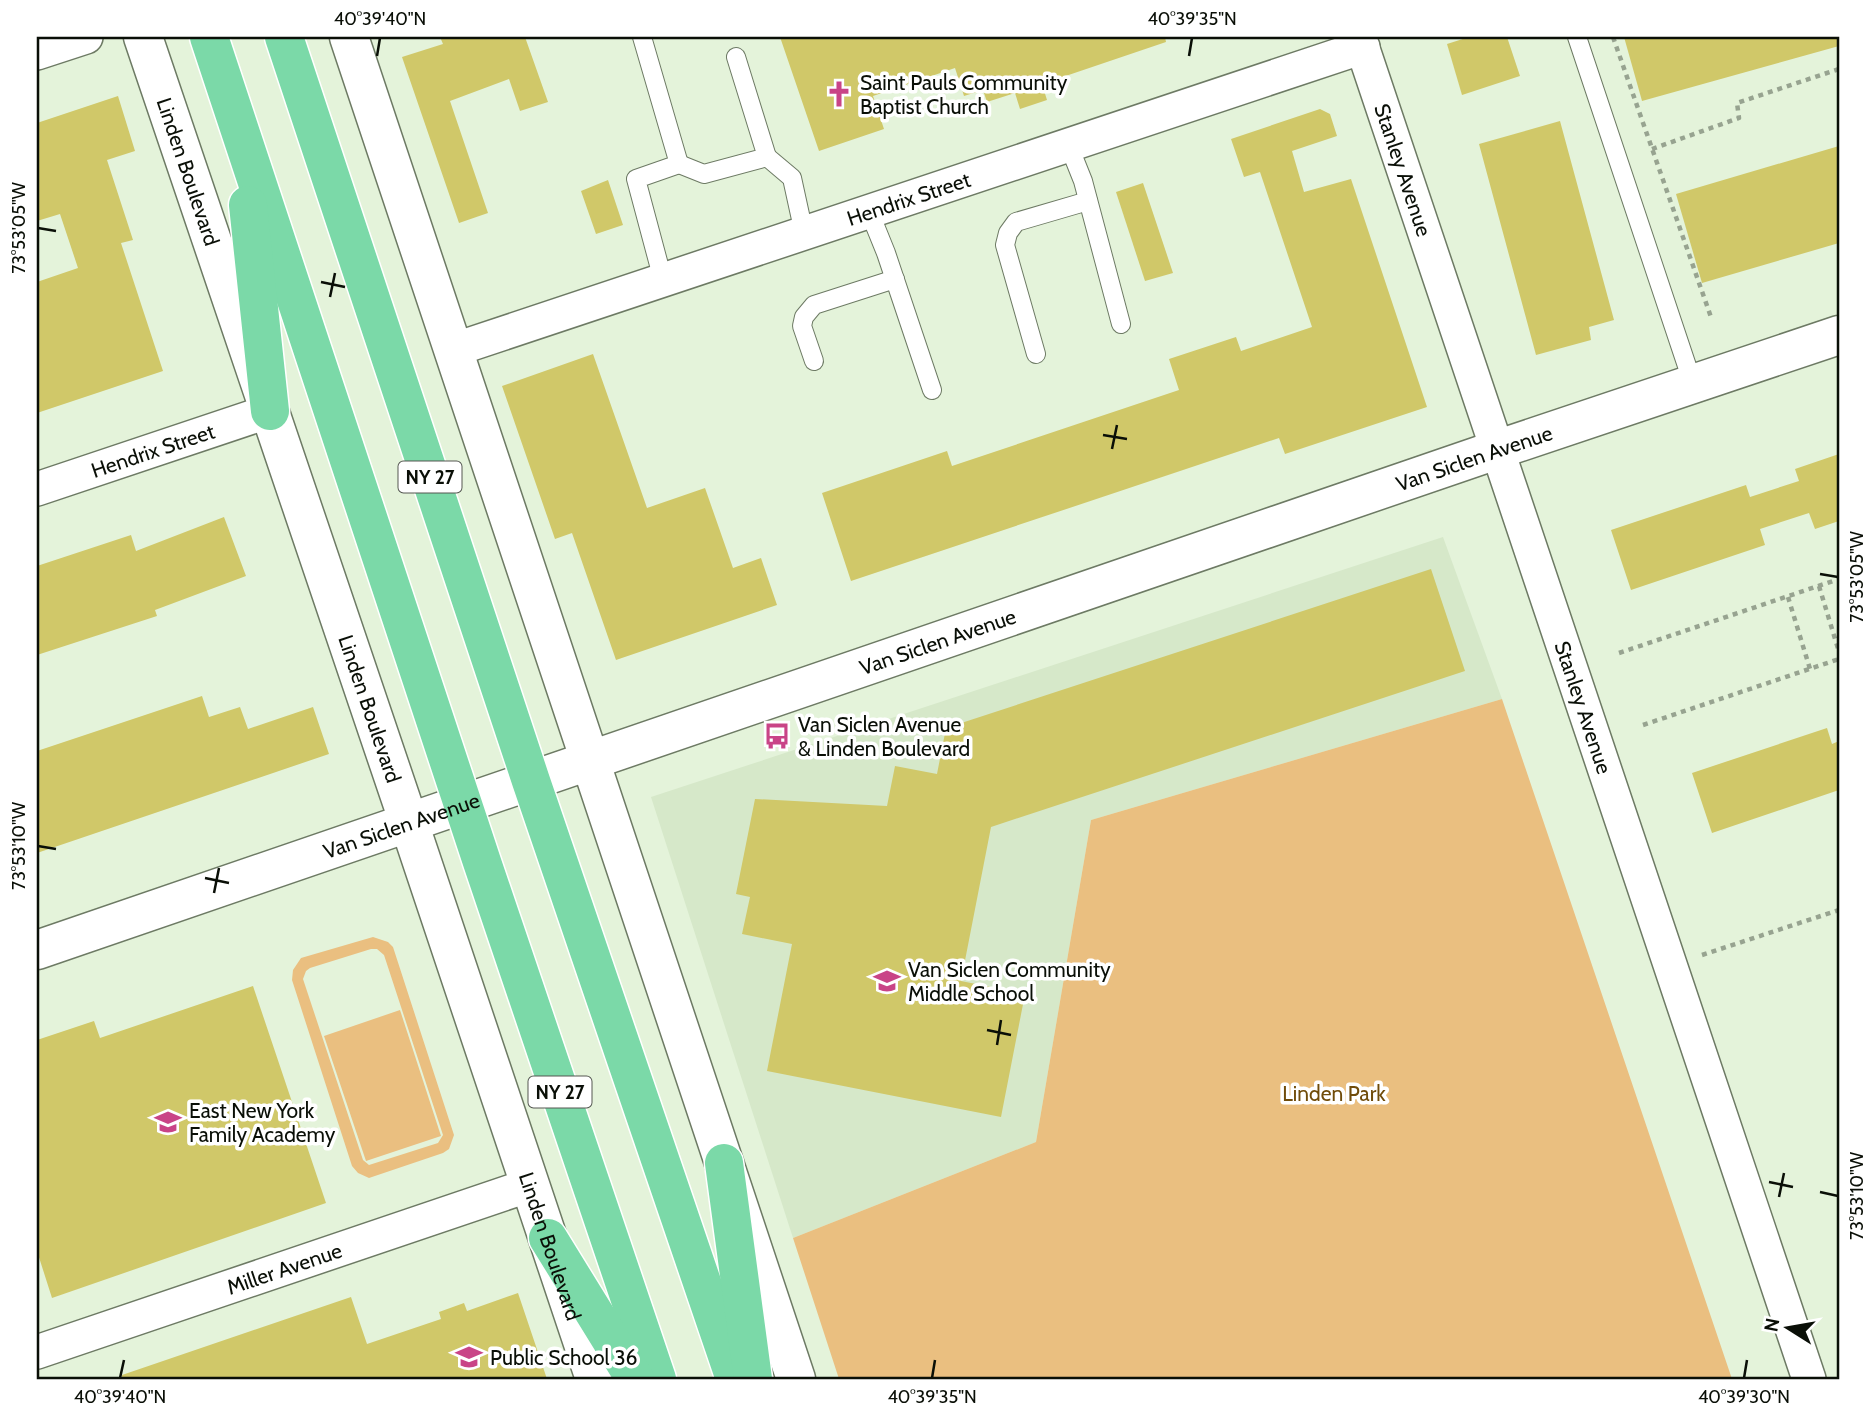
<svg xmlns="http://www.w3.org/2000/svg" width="1876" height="1416" font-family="Cabin,sans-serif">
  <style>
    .built { fill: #d6e8c9 }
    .green { fill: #eabf80; fill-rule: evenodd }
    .building { fill: #d0c869 }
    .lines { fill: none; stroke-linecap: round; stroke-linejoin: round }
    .lane-casing { stroke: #6d7a64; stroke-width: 20 }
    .street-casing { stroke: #6d7a64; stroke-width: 36 }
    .secondary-casing { stroke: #6d7a64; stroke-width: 41 }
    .highway-casing { stroke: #fff; stroke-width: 41 }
    .path { stroke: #97a390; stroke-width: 4.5; stroke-dasharray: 5 5; stroke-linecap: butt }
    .lane { stroke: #fff; stroke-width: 18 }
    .street { stroke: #fff; stroke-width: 33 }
    .secondary { stroke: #fff; stroke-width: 38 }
    .highway { stroke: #7bd9a8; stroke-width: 38 }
    .ticks { fill: none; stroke: #0a0f07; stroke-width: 2.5 }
    .labels { text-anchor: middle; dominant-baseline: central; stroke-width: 7; stroke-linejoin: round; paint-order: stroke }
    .shield { fill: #fff; stroke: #545751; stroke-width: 2 }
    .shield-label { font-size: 19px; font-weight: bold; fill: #0a0f07 }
    .poi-label { font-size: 21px; fill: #0a0f07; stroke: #fff; text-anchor: start }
    .street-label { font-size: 21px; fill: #0a0f07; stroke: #fff }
    .park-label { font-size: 21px; fill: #704c0a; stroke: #fff }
    .neatline { fill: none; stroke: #0a0f07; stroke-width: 2.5 }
    .ticks-label { font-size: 18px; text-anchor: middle; fill: #0a0f07 }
  </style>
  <rect width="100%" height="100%" fill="#e4f3da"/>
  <!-- built -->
  <polygon class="built" points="1443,537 1502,699 1091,820 1036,1142 793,1238 651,797"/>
  <!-- green -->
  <g class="green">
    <polygon points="1502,699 1732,1379 839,1379 793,1238 1036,1142 1091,820"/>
    <path d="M373 937 388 942 393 947 454 1135 449 1149 443 1153 369 1178 358 1173 352 1166 292 980 293 970 301 958ZM371 949H377L384 955 443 1135 438 1143 369 1165 363 1160 303 979 306 971 310 968Z"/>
    <polygon points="400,1010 441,1136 366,1161 324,1036"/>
  </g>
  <!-- building -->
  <g class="building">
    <polygon points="440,37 525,37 548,102 520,111 509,79 450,101 488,213 459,223 402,57 443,44"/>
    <polygon points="780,37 1165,37 1166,42 1042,84 1047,100 1020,109 1015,93 987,102 983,90 964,96 955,68 873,96 884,129 819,151"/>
    <polygon points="1469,37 1507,37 1520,76 1462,95 1447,44"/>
    <polygon points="1624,37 1839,37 1839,46 1642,101"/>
    <polygon points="118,96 135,151 107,160 133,240 121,243 163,371 37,413 37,282 78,268 60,214 37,221 37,123"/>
    <polygon points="1320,109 1330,114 1337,136 1292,151 1304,192 1351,179 1427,407 1285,454 1279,438 851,581 822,493 947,451 952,466 1179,390 1169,359 1236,337 1241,351 1312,327 1260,172 1244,177 1231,139"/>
    <polygon points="1560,121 1614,320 1589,327 1591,340 1536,355 1479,144"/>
    <polygon points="1839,146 1839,243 1702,283 1676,194"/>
    <polygon points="608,180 623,225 596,234 581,191"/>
    <polygon points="1143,183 1173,273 1145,281 1116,192"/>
    <polygon points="593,354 647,508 705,488 733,568 761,558 777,605 616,660 572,533 555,539 502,386"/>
    <polygon points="1839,454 1839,521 1815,529 1809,513 1760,529 1765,545 1631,590 1611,530 1746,485 1750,497 1799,481 1795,469"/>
    <polygon points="224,517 246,576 155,610 157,616 37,655 37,566 131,535 136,551"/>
    <polygon points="1431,569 1465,671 991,827 961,981 1025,994 1001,1117 767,1071 792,944 742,934 750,897 736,894 755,799 887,806 895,766 937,774 946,728"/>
    <polygon points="202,696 209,717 240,707 248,729 313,707 329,754 37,853 37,751"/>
    <polygon points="1827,728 1832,744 1839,741 1839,790 1712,833 1692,773"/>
    <polygon points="253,986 326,1203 52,1298 37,1251 37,1040 94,1021 100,1038"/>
    <polygon points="518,1293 547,1379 122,1379 122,1375 351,1297 367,1344 441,1319 439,1312 464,1303 467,1311"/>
  </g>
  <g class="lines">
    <!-- lane casing -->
    <g class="lane-casing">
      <g id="lane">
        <polyline points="642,37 679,164 636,179 663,280"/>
        <polyline points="1577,37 1693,384"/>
        <polyline points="1069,146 1083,181 1121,324"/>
        <polyline points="767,157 792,178 804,233"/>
        <polyline points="679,164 704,174 767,157 736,57"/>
        <polyline points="869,211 886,253 932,390"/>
        <polyline points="1036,354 1005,245 1008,233 1016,222 1088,201"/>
        <polyline points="814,361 802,326 804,317 814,305 895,279"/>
      </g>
    </g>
    <!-- street casing -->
    <g class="street-casing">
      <g id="street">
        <path id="s1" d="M1359 37 1809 1379"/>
        <polyline points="37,53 86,37"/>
        <path id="s2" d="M453 350 1363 47"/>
        <path id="s3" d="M37 489 270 411"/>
        <path id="s4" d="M37 1352 530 1185"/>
      </g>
    </g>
    <!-- secondary casing -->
    <g class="secondary-casing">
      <g id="secondary">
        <path id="s5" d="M143 37 409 823 595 1379"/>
        <polyline points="349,37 796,1379"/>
        <path id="s6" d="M37 950 1499 449 1839 335"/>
      </g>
    </g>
    <!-- highway casing -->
    <g class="highway-casing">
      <g id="highway">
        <polyline points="209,37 482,862 657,1379"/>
        <polyline points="284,37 531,781 735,1379"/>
        <polyline points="248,205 270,411"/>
        <polyline points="724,1163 753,1379"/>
        <polyline points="548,1238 635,1379"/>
      </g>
    </g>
    <!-- path -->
    <g class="path">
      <polyline points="1613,37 1712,320"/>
      <polyline points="1652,149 1739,118 1737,103 1839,69"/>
      <polyline points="1819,586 1839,652"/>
      <polyline points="1788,597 1810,669"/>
      <polyline points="1619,653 1839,579"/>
      <polyline points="1643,725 1839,659"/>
      <polyline points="1702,955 1839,910"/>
    </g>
    <!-- lane -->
    <use href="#lane" class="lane"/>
    <!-- street -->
    <use href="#street" class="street"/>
    <!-- secondary -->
    <use href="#secondary" class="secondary"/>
    <!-- highway -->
    <use href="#highway" class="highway"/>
  </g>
  <!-- ticks -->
  <path class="ticks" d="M377 56 380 38M1189 56 1192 38M38 228 56 231M321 282 345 287M330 297 335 273M1103 435 1127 439M1112 449 1117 425M1820 574 1838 577M38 846 56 849M205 878 229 883M214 893 219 868M987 1030 1011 1035M997 1045 1001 1020M1769 1182 1793 1187M1820 1192 1838 1196M1779 1197 1784 1173M120 1378 124 1360M932 1378 935 1360M1744 1378 1747 1360"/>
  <!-- icons -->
  <defs>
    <g id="church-bare" transform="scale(2.1)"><path d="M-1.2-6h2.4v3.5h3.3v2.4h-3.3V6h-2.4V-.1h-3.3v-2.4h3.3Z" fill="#c94487" stroke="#fff" stroke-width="2.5" paint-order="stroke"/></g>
    <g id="bus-bare" transform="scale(2.1)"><path d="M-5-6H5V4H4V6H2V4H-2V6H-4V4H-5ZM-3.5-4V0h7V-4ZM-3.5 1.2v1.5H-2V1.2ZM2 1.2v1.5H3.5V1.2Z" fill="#c94487" stroke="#fff" stroke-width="2.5" paint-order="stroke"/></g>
    <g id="school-bare" transform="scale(2.1)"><path d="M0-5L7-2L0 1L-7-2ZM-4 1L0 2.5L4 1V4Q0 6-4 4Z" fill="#c94487" stroke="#fff" stroke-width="2.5" paint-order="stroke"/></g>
  </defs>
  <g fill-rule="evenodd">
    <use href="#church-bare" x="839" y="94"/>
    <use href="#bus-bare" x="777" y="736"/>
    <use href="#school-bare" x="887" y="981"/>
    <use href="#school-bare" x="168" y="1122"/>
    <use href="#school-bare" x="469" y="1357"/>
  </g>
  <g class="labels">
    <!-- shield labels -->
    <g class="shield">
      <rect x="398.5" y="461.5" width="63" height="31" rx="5"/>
      <rect x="528.5" y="1076.5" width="63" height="31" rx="5"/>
    </g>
    <g class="shield-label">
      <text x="430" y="477">NY 27</text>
      <text x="560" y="1092">NY 27</text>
    </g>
    <!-- poi labels -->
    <g class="poi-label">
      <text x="860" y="82">Saint Pauls Community<tspan x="860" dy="24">Baptist Church</tspan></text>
      <text x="798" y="724">Van Siclen Avenue<tspan x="798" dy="24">&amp; Linden Boulevard</tspan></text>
      <text x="908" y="969">Van Siclen Community<tspan x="908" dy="24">Middle School</tspan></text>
      <text x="189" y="1110">East New York<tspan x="189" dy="24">Family Academy</tspan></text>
      <text x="490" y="1357">Public School 36</text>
    </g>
    <!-- street labels -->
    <g class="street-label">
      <text stroke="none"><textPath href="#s1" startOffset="140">Stanley Avenue</textPath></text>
      <text stroke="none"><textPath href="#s5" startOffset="142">Linden Boulevard</textPath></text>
      <text stroke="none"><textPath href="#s2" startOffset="480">Hendrix Street</textPath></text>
      <text stroke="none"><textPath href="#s3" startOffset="122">Hendrix Street</textPath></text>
      <text stroke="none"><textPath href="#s6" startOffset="1519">Van Siclen Avenue</textPath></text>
      <text stroke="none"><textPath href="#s6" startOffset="952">Van Siclen Avenue</textPath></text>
      <text stroke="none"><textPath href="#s5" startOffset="709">Linden Boulevard</textPath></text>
      <text stroke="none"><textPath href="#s1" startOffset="707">Stanley Avenue</textPath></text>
      <text stroke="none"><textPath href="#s6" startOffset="385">Van Siclen Avenue</textPath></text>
      <text stroke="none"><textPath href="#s5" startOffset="1276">Linden Boulevard</textPath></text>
      <text stroke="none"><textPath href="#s4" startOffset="261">Miller Avenue</textPath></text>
    </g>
    <!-- park labels -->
    <g class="park-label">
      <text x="1334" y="1093">Linden Park</text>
    </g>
  </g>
  <!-- border -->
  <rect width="1876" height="1416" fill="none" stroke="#ffffff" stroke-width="77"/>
  <!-- north arrow -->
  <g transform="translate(1788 1328) rotate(281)" stroke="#ffffff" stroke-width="5" paint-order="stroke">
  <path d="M0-5L12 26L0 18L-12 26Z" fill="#0a0f07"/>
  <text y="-10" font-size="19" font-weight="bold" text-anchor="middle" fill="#0a0f07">N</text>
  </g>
  <rect x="38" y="38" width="1800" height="1340" class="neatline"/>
  <g class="ticks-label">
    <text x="380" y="25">40°39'40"N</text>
    <text x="1192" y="25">40°39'35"N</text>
    <text transform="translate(19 228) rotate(-90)" y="6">73°53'05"W</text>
    <text transform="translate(1857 577) rotate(-90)" y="6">73°53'05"W</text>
    <text transform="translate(19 846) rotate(-90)" y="6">73°53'10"W</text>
    <text transform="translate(1857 1196) rotate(-90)" y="6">73°53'10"W</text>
    <text x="120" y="1403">40°39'40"N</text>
    <text x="932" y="1403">40°39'35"N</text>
    <text x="1744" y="1403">40°39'30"N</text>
  </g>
</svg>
